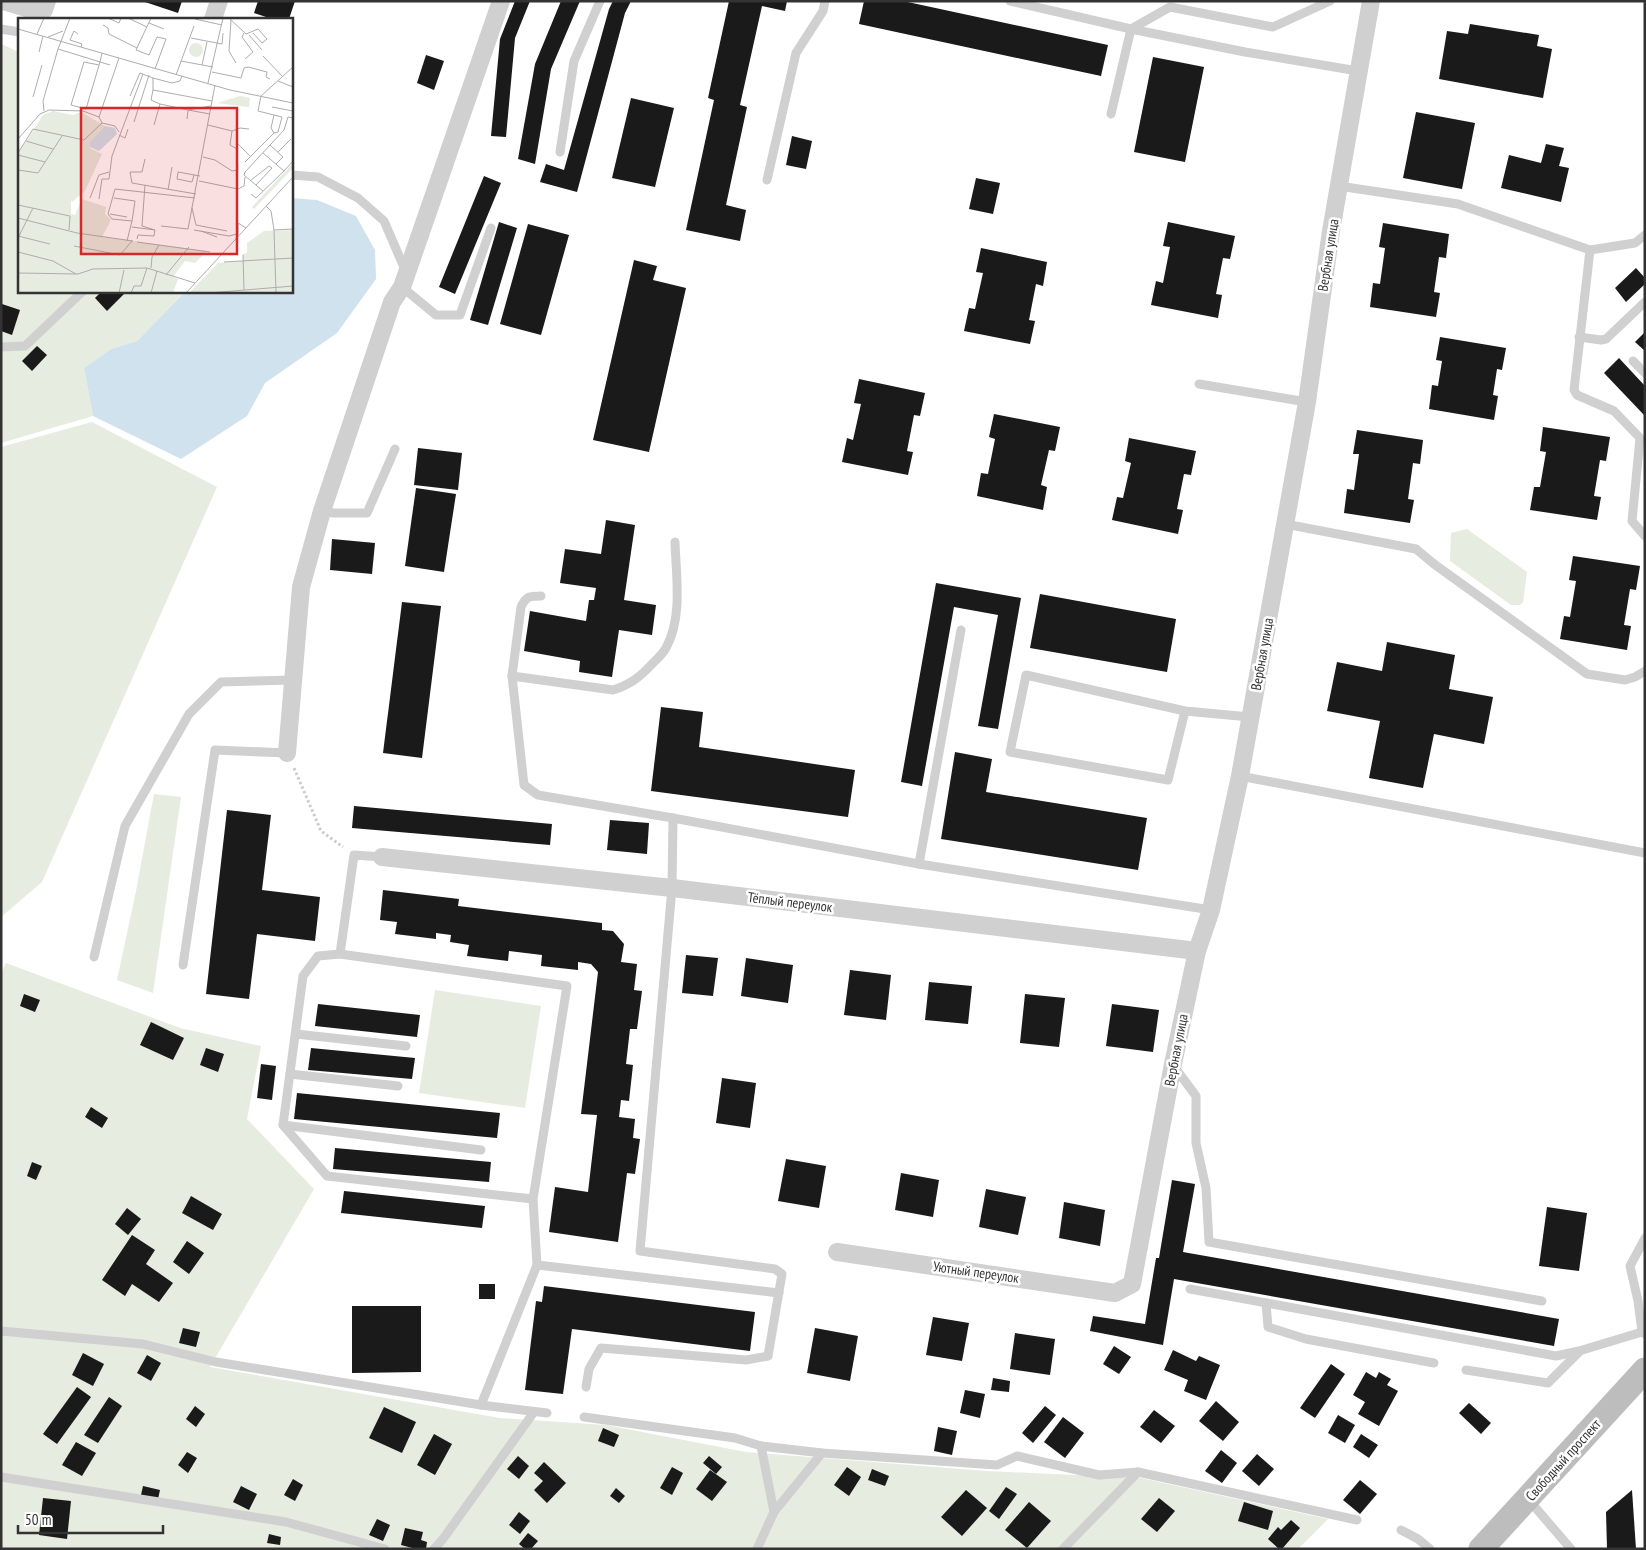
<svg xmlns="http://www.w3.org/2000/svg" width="1646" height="1550" font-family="'PT Sans Narrow',sans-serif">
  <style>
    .green { fill: #e6ecdf }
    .water { fill: #cfe2ee }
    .building { fill: #1a1a1a }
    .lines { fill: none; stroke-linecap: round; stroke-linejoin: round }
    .path { stroke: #cdcdcd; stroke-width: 3; stroke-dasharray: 2.5 2.5; stroke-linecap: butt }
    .lane { stroke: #d0d0d0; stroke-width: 9 }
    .street { stroke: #d0d0d0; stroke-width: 18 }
    .secondary { stroke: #bdbdbd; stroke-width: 25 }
    .labels { text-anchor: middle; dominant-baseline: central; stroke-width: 5; stroke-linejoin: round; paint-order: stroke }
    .street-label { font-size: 14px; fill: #333; stroke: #fff }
    .inset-road { fill: none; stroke: #adadad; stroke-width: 1 }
    .view { fill: #d62828; fill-opacity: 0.15; stroke: #d62828; stroke-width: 2.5 }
    .inset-edge { fill: none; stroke: #333; stroke-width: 2.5 }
  </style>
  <rect width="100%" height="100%" fill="#fff"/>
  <!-- green -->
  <g class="green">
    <polygon points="1,44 19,52 19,291 186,291 137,341 111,349 84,368 93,416 1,443"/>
    <polygon points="92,422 217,487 42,882 1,917 1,447"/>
    <polygon points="1467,529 1527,572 1523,602 1520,605 1511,605 1450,561 1451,533"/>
    <polygon points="154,794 181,797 153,993 117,980 136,891"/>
    <polygon points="6,963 180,1028 261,1046 247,1119 314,1189 210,1367 500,1418 606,1425 746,1452 986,1471 1141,1478 1328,1519 1298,1549 1,1549 1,973"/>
    <polygon points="435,990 541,1006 525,1108 419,1093"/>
  </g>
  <!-- water -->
  <polygon class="water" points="291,198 317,200 356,216 375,250 376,279 337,333 265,383 247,416 181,459 93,416 84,368 111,349 137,341 186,291 291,291"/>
  <!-- building -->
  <g class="building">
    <polygon points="142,1 182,1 178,13"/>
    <polygon points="258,1 295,1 289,19 272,19 254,13"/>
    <polygon points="515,1 530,1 515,38 506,137 491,136 500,39"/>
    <polygon points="561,1 580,1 551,69 535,164 518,159 535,64"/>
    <polygon points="613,1 631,1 625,13 577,192 540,182 546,164 564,170 609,9"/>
    <polygon points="729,1 787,1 785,11 762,6 740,105 747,107 726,205 746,210 740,241 686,230 714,100 708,98"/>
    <polygon points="864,1 903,1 1108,45 1101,76 859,24"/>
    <polygon points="1470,24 1539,35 1537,46 1552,49 1543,98 1439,79 1447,31 1468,34"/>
    <polygon points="426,55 444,61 434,90 417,83"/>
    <polygon points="1153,57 1204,67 1185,162 1134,152"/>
    <polygon points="631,98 674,108 655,187 612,178"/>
    <polygon points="1416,112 1475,123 1462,189 1403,178"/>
    <polygon points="792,136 812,141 806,169 786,165"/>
    <polygon points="1546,144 1564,148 1559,166 1569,168 1561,202 1501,188 1509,155 1541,163"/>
    <polygon points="484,176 501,183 455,294 439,287"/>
    <polygon points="976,178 1000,183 993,214 969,209"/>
    <polygon points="499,222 517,228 488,325 470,320"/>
    <polygon points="1168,222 1235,236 1230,259 1223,258 1216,294 1222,295 1218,318 1151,305 1156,281 1163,283 1170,247 1163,246"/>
    <polygon points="1383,223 1449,234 1446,258 1439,257 1434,292 1440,293 1436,317 1370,307 1373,283 1380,284 1385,248 1379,247"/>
    <polygon points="528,224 569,235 541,335 500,324"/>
    <polygon points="981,248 1047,262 1043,286 1036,284 1029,320 1035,321 1030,344 964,331 969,308 975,309 983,273 976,272"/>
    <polygon points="634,260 657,266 653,280 686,288 649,452 593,440"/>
    <polygon points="1636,268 1645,278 1645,284 1626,302 1615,288"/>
    <polygon points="102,291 127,291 107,311 95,298"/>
    <polygon points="2,304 20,310 12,335 1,331"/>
    <polygon points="1645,332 1645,351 1635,342"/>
    <polygon points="1440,337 1506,348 1502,370 1497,369 1493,395 1498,396 1494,420 1429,409 1432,385 1438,386 1442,361 1436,360"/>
    <polygon points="37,346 47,355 32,371 22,361"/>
    <polygon points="1619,358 1645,386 1645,416 1604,373"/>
    <polygon points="859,379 925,393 920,416 914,415 907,451 913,452 908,475 842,462 847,438 853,440 861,404 854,403"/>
    <polygon points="994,414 1060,427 1055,451 1049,450 1041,485 1047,487 1043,510 977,496 981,473 988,474 995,439 989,437"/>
    <polygon points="1543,427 1610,437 1606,461 1600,460 1594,496 1601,497 1597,520 1530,510 1534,487 1540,487 1546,452 1540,451"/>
    <polygon points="1357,430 1423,440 1420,464 1413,463 1408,499 1414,500 1410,523 1344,513 1347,489 1354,490 1359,454 1353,454"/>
    <polygon points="1129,438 1196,451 1191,475 1184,474 1177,509 1183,510 1178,534 1112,520 1117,497 1123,498 1131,463 1125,461"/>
    <polygon points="418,448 462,453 458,490 414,485"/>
    <polygon points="416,488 456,494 444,572 405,566"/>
    <polygon points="606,520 635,525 624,600 656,605 652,635 619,630 612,677 579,672 580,661 524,651 530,611 586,621 589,600 594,600 596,588 560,583 565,549 601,554"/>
    <polygon points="332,539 375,543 372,574 330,570"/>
    <polygon points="1573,556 1640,566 1636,590 1630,589 1624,625 1631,626 1627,650 1560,639 1564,616 1570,617 1576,581 1569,580"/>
    <polygon points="936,583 1021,598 998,729 978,726 998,615 954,607 922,786 901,782"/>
    <polygon points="1040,594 1176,619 1167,672 1030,648"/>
    <polygon points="402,602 441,606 422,758 383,753"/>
    <polygon points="1387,642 1455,655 1449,689 1493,697 1484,744 1434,734 1423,788 1369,778 1380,721 1327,711 1337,662 1382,671"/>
    <polygon points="661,707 703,712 699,747 855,770 848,817 651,791"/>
    <polygon points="955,752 992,759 986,792 1147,818 1138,870 941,839"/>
    <polygon points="354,806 552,824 550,845 352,828"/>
    <polygon points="227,810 271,815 262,890 320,897 315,941 257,934 249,999 206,994"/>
    <polygon points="610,820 649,823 647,854 607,850"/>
    <polygon points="383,890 459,899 458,906 602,923 602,930 613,931 624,944 621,962 637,964 634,990 642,991 637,1029 630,1029 626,1064 633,1065 629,1101 621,1100 619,1117 635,1119 633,1138 640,1139 635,1174 627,1173 618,1242 549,1232 555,1187 588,1192 597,1115 581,1114 598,972 591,964 578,962 578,970 541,966 542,955 509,951 508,961 467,956 469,945 450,942 451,935 436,933 436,939 395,934 397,922 380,920"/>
    <polygon points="686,955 718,958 713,996 682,993"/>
    <polygon points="746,958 793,965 788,1003 741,996"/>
    <polygon points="850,970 891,975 886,1020 844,1015"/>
    <polygon points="929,982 972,986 968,1024 925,1020"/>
    <polygon points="24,994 40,1000 35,1012 20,1006"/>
    <polygon points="1025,994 1065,998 1059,1047 1020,1043"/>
    <polygon points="318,1004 420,1015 417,1037 315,1026"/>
    <polygon points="1112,1004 1159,1010 1153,1052 1106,1046"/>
    <polygon points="151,1022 184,1038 173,1060 140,1045"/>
    <polygon points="206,1048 224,1054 218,1072 200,1065"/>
    <polygon points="311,1048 415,1058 412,1079 308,1070"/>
    <polygon points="261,1064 276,1066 272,1100 257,1098"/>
    <polygon points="722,1078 756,1083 750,1128 716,1123"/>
    <polygon points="297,1093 500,1113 497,1138 294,1119"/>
    <polygon points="91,1107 108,1118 102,1128 85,1117"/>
    <polygon points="335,1148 491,1162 489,1182 333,1169"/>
    <polygon points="786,1159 826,1166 819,1208 778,1201"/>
    <polygon points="32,1162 42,1166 36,1180 27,1176"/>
    <polygon points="901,1173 939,1180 933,1217 895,1210"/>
    <polygon points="1172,1180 1195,1184 1183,1252 1559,1319 1554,1346 1174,1279 1163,1345 1090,1331 1093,1316 1145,1324 1156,1258 1159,1258"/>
    <polygon points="986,1189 1026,1197 1018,1235 979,1227"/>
    <polygon points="344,1191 485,1206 482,1228 341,1213"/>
    <polygon points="191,1196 222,1214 213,1230 182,1213"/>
    <polygon points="1064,1202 1105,1210 1100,1246 1059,1238"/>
    <polygon points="1547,1207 1587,1213 1579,1271 1539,1266"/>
    <polygon points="127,1208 141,1219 128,1235 115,1224"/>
    <polygon points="132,1235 155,1250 146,1264 173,1283 159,1302 132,1284 125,1296 102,1280"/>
    <polygon points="187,1241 204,1253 189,1274 173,1262"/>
    <rect x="479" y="1284" width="16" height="15"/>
    <polygon points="544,1286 755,1312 750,1351 572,1329 563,1394 525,1390 536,1301 542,1302"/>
    <polygon points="352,1306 421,1306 421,1372 352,1373"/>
    <polygon points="933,1317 969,1323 962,1361 926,1355"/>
    <polygon points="183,1328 200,1332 196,1347 179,1343"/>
    <polygon points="815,1328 858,1336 850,1381 807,1373"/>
    <polygon points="1015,1333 1055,1339 1050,1375 1010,1369"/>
    <polygon points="1114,1346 1131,1357 1119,1374 1103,1364"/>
    <polygon points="1173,1350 1196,1361 1199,1356 1220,1365 1206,1400 1184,1391 1188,1380 1164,1370"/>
    <polygon points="83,1353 104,1364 93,1386 72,1375"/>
    <polygon points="147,1355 161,1363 151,1381 137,1373"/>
    <polygon points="1331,1364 1345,1374 1315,1418 1300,1408"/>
    <polygon points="1366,1372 1376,1378 1379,1372 1391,1379 1387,1385 1398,1391 1379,1426 1358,1414 1365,1402 1353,1395"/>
    <polygon points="993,1378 1010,1381 1009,1392 991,1390"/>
    <polygon points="77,1387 91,1397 57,1444 43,1434"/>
    <polygon points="965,1390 985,1394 980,1418 960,1413"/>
    <polygon points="109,1397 122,1406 98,1443 84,1435"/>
    <polygon points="1216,1401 1239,1422 1223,1441 1199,1421"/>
    <polygon points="1469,1403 1491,1423 1481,1434 1459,1413"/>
    <polygon points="195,1406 205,1414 196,1427 186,1419"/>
    <polygon points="1045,1406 1056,1415 1033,1443 1022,1433"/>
    <polygon points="384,1407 416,1422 402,1453 369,1438"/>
    <polygon points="1154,1410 1175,1426 1161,1443 1140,1427"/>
    <polygon points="1338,1415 1355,1425 1345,1443 1328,1433"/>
    <polygon points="1063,1417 1084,1433 1065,1458 1044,1442"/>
    <polygon points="938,1427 957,1431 952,1455 934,1451"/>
    <polygon points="603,1428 619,1435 614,1447 598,1441"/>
    <polygon points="434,1434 452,1444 435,1475 417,1465"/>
    <polygon points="1361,1434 1378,1445 1369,1458 1353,1447"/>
    <polygon points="76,1442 96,1453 82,1476 62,1465"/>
    <polygon points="1221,1450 1237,1463 1222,1483 1205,1471"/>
    <polygon points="187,1452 197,1458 188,1473 178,1465"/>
    <polygon points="1257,1454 1274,1469 1259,1486 1242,1471"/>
    <polygon points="518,1456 529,1466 519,1479 507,1469"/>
    <polygon points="709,1456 722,1467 716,1474 703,1463"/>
    <polygon points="544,1462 566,1483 547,1503 534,1490 543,1481 534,1473"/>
    <polygon points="672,1467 683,1473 672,1495 660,1488"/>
    <polygon points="847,1467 861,1477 849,1496 834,1485"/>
    <polygon points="872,1469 889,1476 885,1486 868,1480"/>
    <polygon points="710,1470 727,1482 712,1501 696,1489"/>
    <polygon points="293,1479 303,1485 295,1501 284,1495"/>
    <polygon points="1360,1480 1377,1494 1360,1514 1343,1500"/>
    <polygon points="143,1486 160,1490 158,1499 141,1495"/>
    <polygon points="241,1486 257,1494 249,1510 233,1502"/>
    <polygon points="1006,1487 1017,1494 999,1519 989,1511"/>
    <polygon points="616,1488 625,1496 619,1503 610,1496"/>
    <polygon points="966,1490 987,1508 962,1536 941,1517"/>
    <polygon points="1632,1490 1636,1549 1608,1549 1607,1548 1606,1512"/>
    <polygon points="43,1498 71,1501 67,1539 39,1535"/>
    <polygon points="1159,1498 1175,1511 1157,1532 1141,1519"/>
    <polygon points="1029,1502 1051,1521 1027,1548 1005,1530"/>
    <polygon points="1244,1502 1273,1511 1268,1530 1238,1521"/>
    <polygon points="519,1512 530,1521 520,1534 509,1525"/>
    <polygon points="377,1519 390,1525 383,1541 369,1535"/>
    <polygon points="1291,1520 1300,1528 1282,1549 1279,1549 1268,1539 1278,1527 1281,1530"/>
    <polygon points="405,1528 423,1532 421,1540 427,1542 426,1549 416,1549 401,1545"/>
    <polygon points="528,1533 538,1541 531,1549 525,1549 519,1544"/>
    <polygon points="269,1534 281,1537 280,1545 267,1543"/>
  </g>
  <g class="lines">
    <!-- path -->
    <polyline class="path" points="294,768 321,831 343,847"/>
    <!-- lane -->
    <g class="lane">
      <polyline points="1010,1 1131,29 1170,7 1273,27 1330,1"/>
      <polyline points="1,29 19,32"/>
      <polyline points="1111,114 1131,29 1245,52 1358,71"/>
      <polyline points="560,152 574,61 600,1"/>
      <polyline points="291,175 318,177 358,198 384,221 406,272"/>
      <polyline points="767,180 796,53 823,11 825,1"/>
      <polyline points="1339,186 1458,204 1590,250 1574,390 1577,395 1614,411 1640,438 1632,521 1645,536"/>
      <polyline points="1590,250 1635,243 1645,235"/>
      <polyline points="402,287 436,315 460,315 491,228"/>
      <polyline points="1579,337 1601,340 1606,339 1645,302"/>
      <polyline points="1,347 25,346 83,291"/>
      <polyline points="1633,361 1645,373"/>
      <polyline points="1199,384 1307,402"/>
      <polyline points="322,511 333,513 367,513 395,449"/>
      <polyline points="1285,524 1416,549 1434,564 1587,674 1625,680 1635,677 1645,671"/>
      <path d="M675 542C676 576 683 617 666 648 662 655 656 660 651 665 639 678 629 685 613 690L512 676 524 785 538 795 673 818 919 864 1211 910"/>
      <path d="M512 676 521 607C526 596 530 596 541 596"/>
      <polyline points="1185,711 1168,780 1010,752 1026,675 1185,711 1250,717"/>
      <polyline points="1240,776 1645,853"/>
      <polyline points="919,864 961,630"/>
      <polyline points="340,954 567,986 533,1199 327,1176 283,1125 303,976 318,956 340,954 354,855 382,857"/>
      <polyline points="94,957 125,826 189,714 221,682 293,680"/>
      <polyline points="183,965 215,750 287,753"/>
      <polyline points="296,1034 406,1046"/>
      <polyline points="1173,1065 1196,1096 1196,1143 1206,1188 1209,1242 1542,1301"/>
      <polyline points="290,1074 398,1086"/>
      <polyline points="283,1125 481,1150"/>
      <polyline points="1645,1238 1630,1266 1638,1301 1642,1332 1645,1334"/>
      <polyline points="537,1265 779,1293"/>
      <polyline points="1190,1289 1556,1356 1579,1351 1642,1332"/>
      <polyline points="1266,1303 1268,1327 1306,1339 1434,1363"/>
      <polyline points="1,1331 143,1344 216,1362 481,1405 547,1413"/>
      <polyline points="1466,1370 1548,1383 1579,1352"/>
      <polyline points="586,1387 589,1369 601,1348 746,1360 768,1356 782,1274 775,1269 640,1251 672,888 673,818"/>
      <polyline points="481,1405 537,1265 533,1199"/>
      <polyline points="584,1417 735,1438 761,1446 822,1453 997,1465 1017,1456 1099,1475 1138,1472 1357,1520"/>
      <polyline points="761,1446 774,1512"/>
      <polyline points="1,1477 286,1522 385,1549"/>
      <polyline points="1528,1499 1571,1549"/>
      <polyline points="1401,1530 1418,1539 1430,1549"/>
      <polyline points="434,1549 443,1539 534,1412"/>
      <polyline points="757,1549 774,1512 822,1453"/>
      <polyline points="1063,1549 1138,1472"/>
    </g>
    <!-- street -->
    <g class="street">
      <polyline points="3,1 39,12 44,10 47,1"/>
      <polyline points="213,19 219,1"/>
      <polyline points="287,753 301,587 322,511 392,302 402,287 501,1"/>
      <polyline points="382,857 672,888 1197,951"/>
      <polyline points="837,1252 1115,1293 1132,1284 1173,1064 1197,951 1211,910 1240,776 1307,402 1331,231 1371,1"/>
    </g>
    <!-- secondary -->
    <polyline class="secondary" points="1481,1549 1645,1370"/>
  </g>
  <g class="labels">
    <!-- street labels -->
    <g class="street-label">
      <text transform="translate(1328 255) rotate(-81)">Вербная улица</text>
      <text transform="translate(1262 654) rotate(-80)">Вербная улица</text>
      <text transform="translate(790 902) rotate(7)">Тёплый переулок</text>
      <text transform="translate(1176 1050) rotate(-79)">Вербная улица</text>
      <text transform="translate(976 1272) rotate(8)">Уютный переулок</text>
      <text transform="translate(1563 1460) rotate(-48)">Свободный проспект</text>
    </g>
  </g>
  <!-- overview -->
  <g transform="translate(18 18)">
    <rect width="275" height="275" fill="#fff"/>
    <path d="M171 32a7 7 0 1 1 14 0a7 7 0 1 1-14 0ZM222 78 232 80 231 89 237 90 199 85ZM35 93 55 97 63 94 87 108 71 125 72 130 84 136 67 173 54 184 53 182V196L57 197 64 181 88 189 87 196 93 202 84 219 189 233 177 245 167 243 155 259 160 261 155 275H0V136L25 97ZM275 145V150L236 191 234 189ZM275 212V275H171L200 245 225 243V236L229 235V225L246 213Z" fill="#e6ecdf"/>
    <path d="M87 108 97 110 99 116 81 133 72 129 71 125Z" fill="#cfe2ee"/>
    <path class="inset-road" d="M90 0 101 5 103 0M110 0 129 9M133 0 118 32 131 37 139 19 148 21 137 51M211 0 228 16 240 11 249 21 244 25 235 15M177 1 204 7M213 2 211 33 218 45M131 5 146 11M85 7 90 10 91 16 119 30M0 11 212 72 275 85M226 15 224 19 235 34 227 41M19 16 26 0M60 16 56 13 52 22 64 26 63 29M231 17 244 32M30 19 45 13M173 20 204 26 205 15M40 31 92 47M21 34 25 18M245 38 264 58M163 43 195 49M81 47 66 44 53 87 68 91 82 44 84 35M184 47 189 24M194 54 223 60 226 50 230 49 249 54 248 59 252 61M158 57 176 8M135 60 154 65 162 63 164 58M260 63 275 69M190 65 205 0M135 72 133 82 142 86 170 92 193 88M112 78 122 55 135 60V72L194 83M15 79 24 47M254 89 275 93M26 93 25 83 40 31 52 0M256 97 264 99 260 114 256 115M81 99 101 40M169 101 170 92 192 96M116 104 131 57M136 107 142 86M15 111 66 122 84 105M214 113 222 110 231 111M101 117 107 120 110 111M0 121 22 96 31 92 65 93 81 99 84 105 97 108 101 114M8 123 35 131M218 124 233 139M252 127 265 139 258 146M260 134 273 121M0 135 15 111M245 135 266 153 275 143M0 137 27 144M185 139 197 142 214 153 220 152 219 131 212 127 214 113 190 107M127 141 124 154H112L114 165 178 176M227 144 256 115 253 110 256 97 240 93 243 78 275 49M0 152 20 155 44 118M176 157 174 164 159 161 160 154 182 158M181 163 220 171 226 168 227 159M232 163 251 148 254 150 238 167M150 172 154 149M245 173 226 157 227 154 266 112 270 99 275 100M233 176 238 180 266 153M72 180 81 157 91 154M96 180 117 183 114 203 94 201 90 196 97 171 177 180M81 181 84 161H91L94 138 125 56M0 187 52 198 51 212M248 188 253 193 256 212 258 275M174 190 178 207 209 213M92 196 109 199M0 200 59 215 115 223M143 208 170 211 197 67M114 209 137 212M176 212 211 218 219 216M256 212 275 211M183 213 199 219M220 217V205L228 210M0 218 32 226M1 218 15 190M119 221 120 217 136 218 137 212 124 208 127 167M109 223 114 203M119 224 192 234M56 228 102 237 114 223M0 234 35 243 58 256M225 237 226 272M206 244 275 240M133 250 134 239 141 227M0 255 60 256 75 251 129 250 177 265M148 257 171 229M101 275 106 252M113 275 116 268H123L129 250M133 275 139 253M168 275 275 159M191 275 275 268"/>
    <path class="view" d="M63 90H219V236H63Z"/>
    <rect width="275" height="275" class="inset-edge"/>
  </g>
  <!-- border -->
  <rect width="1646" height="1550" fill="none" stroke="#333333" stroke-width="5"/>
  <!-- scale -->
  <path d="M18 1525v8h145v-8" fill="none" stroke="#333333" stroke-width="2.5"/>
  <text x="25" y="1525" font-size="15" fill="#333333" stroke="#ffffff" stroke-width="4" paint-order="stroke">50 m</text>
</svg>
